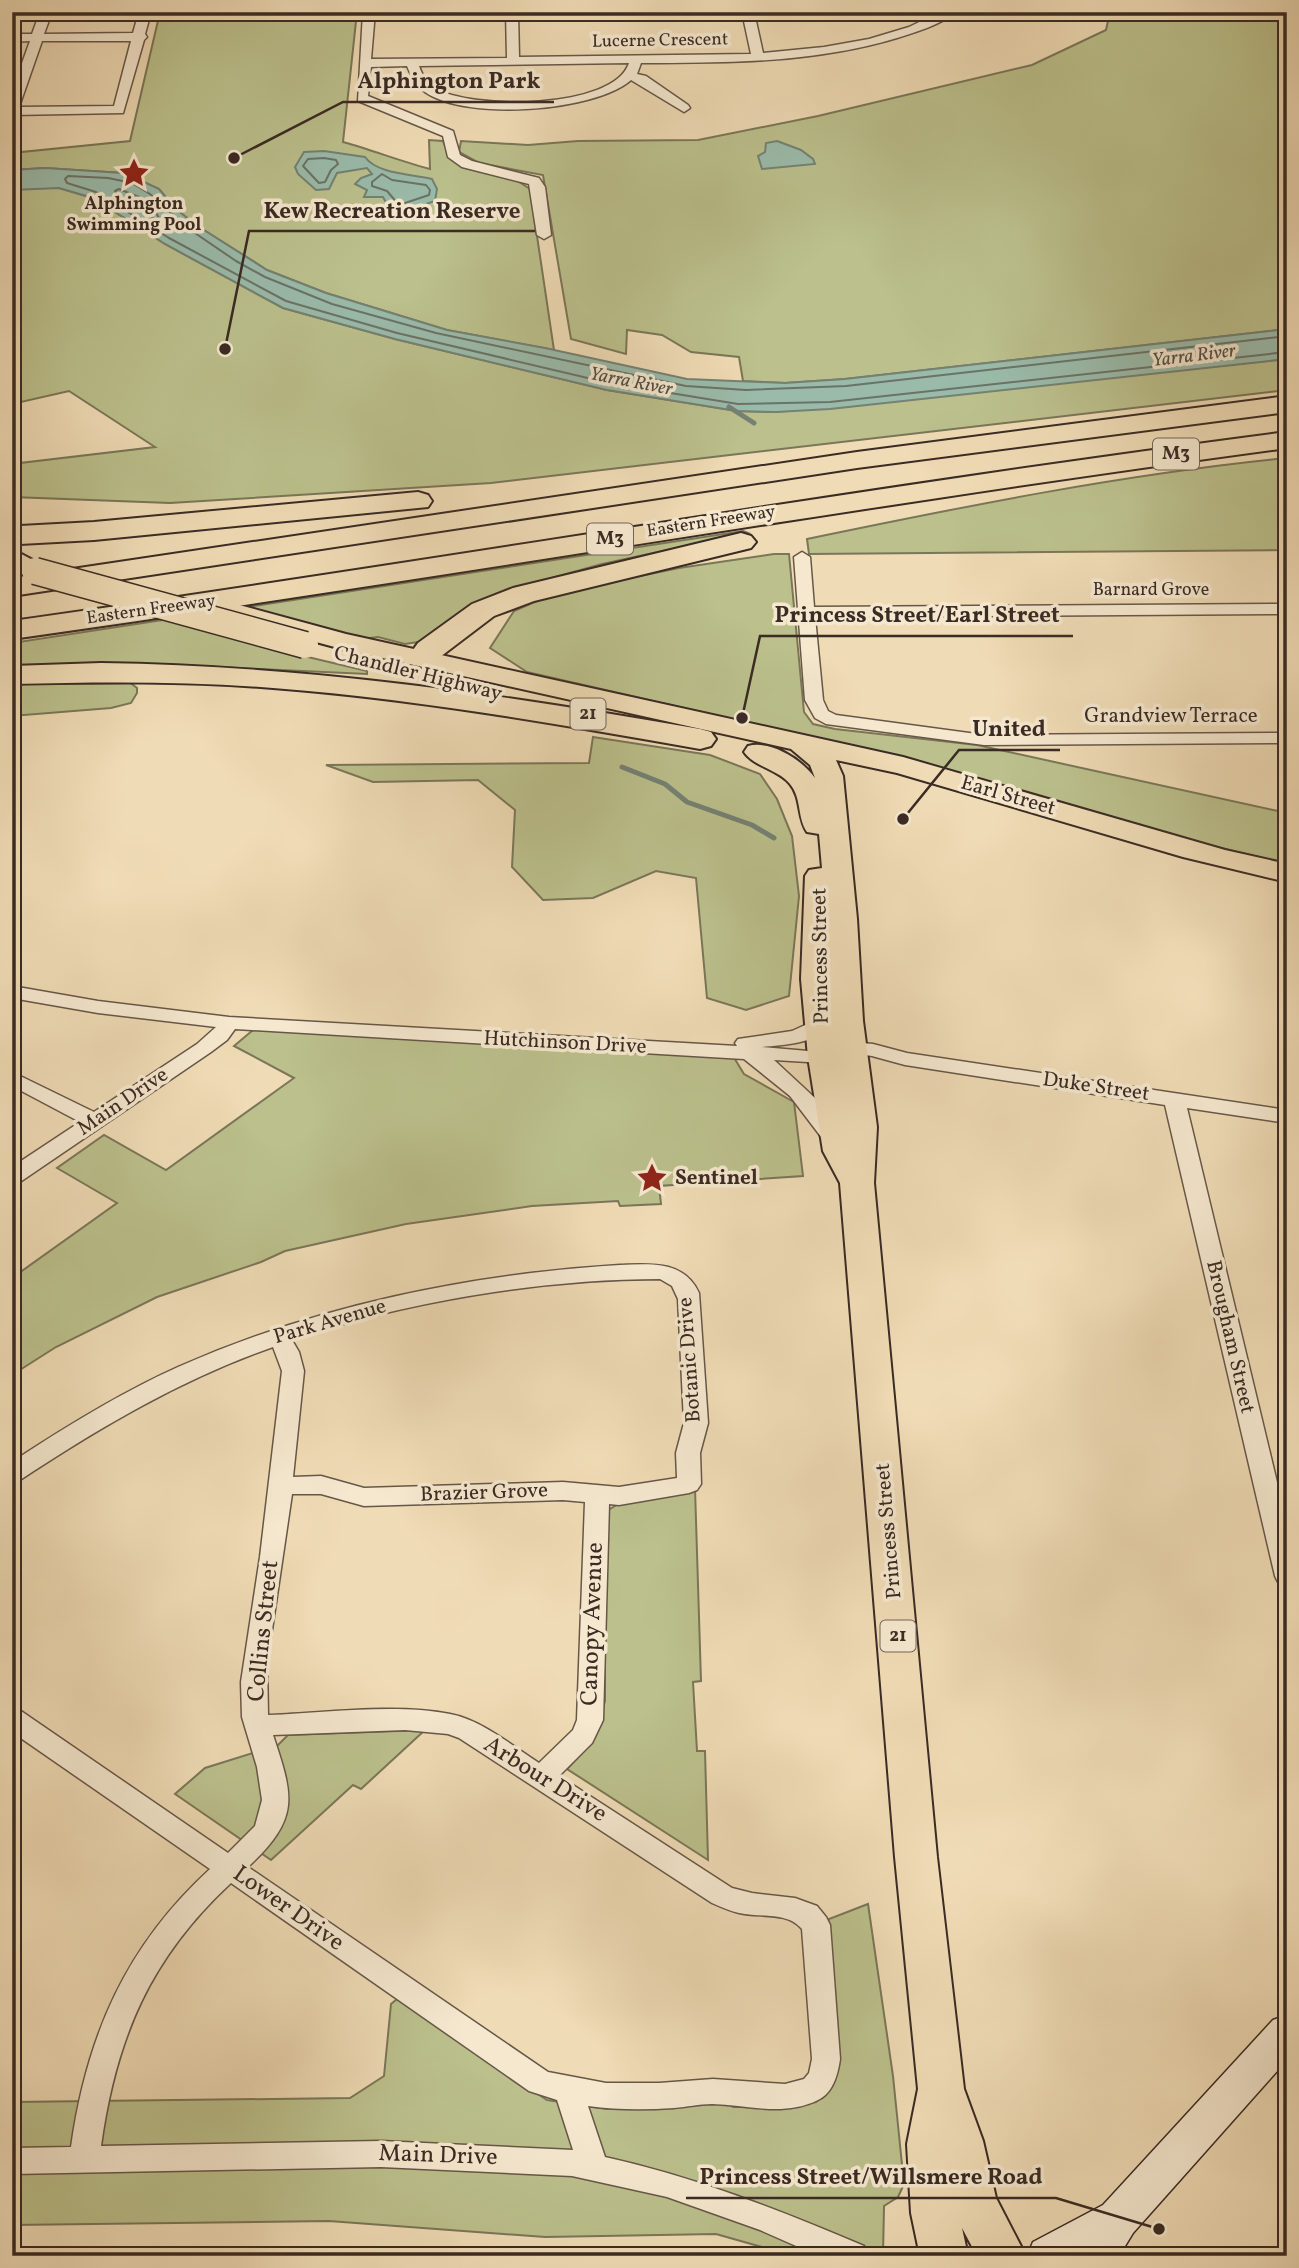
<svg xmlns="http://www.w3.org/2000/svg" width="1299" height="2268" font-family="Vollkorn,serif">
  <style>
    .green { fill: #bbc08c; stroke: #7a7658; stroke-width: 2 }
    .water { fill: #9abbaa; stroke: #748174; stroke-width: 2 }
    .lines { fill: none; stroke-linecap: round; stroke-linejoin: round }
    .shore { stroke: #6a7367; stroke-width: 2 }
    .stream { stroke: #748174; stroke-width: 5 }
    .street-casing { stroke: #675748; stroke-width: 3 }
    .secondary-casing { stroke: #3a2b24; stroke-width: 3 }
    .primary-casing { stroke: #3a2b24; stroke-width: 4 }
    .highway-casing { stroke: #3a2b24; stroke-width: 4 }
    .street { fill: #f5e8cf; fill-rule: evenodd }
    .secondary { fill: #f5e8cf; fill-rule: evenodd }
    .primary { fill: #efdbb5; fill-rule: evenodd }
    .highway { fill: #efdbb5; fill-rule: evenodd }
    .primary-bridge-casing { stroke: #3a2b24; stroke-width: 29; stroke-linecap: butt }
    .primary-bridge { stroke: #efdbb5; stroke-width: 26 }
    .labels { text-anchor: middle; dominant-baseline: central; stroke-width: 7; stroke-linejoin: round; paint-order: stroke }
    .far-street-label { font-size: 18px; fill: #3a2b24; stroke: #f5e8cf }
    .far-poi-label { font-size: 18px; font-weight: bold; fill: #3a2b24; stroke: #f5e8cf }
    .far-water-label { font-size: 19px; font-style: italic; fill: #524f46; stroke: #f5e8cf }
    .shield { fill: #f5e8cf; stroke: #726457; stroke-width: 2 }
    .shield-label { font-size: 19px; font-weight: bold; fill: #3a2b24 }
    .street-label { font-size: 21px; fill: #3a2b24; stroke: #f5e8cf }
    .poi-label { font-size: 21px; font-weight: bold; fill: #3a2b24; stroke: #f5e8cf; text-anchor: start }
    .near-street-label { font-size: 24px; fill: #3a2b24; stroke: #f5e8cf }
    .leader { fill: none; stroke: #3a2b24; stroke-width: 2.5 }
    .callout-dot { fill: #3a2b24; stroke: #f5e8cf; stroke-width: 2.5 }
    .callout-label { font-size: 23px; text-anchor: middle; font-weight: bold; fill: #3a2b24; stroke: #f5e8cf; stroke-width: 7; stroke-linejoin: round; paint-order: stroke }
  </style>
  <rect width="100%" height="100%" fill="#efdbb5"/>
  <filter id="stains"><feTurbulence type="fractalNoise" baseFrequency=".00286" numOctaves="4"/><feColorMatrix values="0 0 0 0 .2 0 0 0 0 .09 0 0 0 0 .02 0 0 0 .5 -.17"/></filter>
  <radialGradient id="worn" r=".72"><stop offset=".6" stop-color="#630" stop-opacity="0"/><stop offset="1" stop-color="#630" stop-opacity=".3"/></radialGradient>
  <!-- green -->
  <g class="green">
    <path d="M160 12H357L343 142C372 150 400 161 430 169L429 140 443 141 448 153 516 180 530 189 554 350 447 330 326 293 267 270 196 225 176 209 159 189 123 173 45 168 12 170V153L130 141Z"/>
    <polygon points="1110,12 1287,12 1287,329 845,379 785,383 743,381 739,357 691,352 662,335 627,330 626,354 571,339 543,175 479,163 459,152 461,141 528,145 578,141 698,140 818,116 1032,65 1106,30"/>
    <polygon points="40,187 59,188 93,198 165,244 283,308 395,339 607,390 737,411 776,412 1287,359 1287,390 491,483 170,503 12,497 12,464 155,447 69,391 21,402 12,395 12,190"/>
    <path d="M1287 458V550L809 554 807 539C966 506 1125 474 1287 458Z"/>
    <polygon points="743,531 748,533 602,564 552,578 481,603 425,641 405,644 378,637 274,649 367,671 367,674 175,665 12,667 12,643"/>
    <polygon points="774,554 789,554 804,712 813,724 835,729 977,745 1287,813 1287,864 1078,813 833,742 527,672 490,648 514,611 553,594 679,568"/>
    <polygon points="12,681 128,681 137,688 137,693 131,703 111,708 12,716"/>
    <polygon points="593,737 710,755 760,774 777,799 792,836 799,896 789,996 746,1010 707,998 696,878 656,871 593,898 543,900 512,867 515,810 478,780 373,782 326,765 589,763"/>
    <polygon points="253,1030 733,1056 744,1074 794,1102 803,1176 659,1186 661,1204 620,1206 618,1201 532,1206 406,1224 285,1251 261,1262 157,1297 56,1347 12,1375 12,1278 117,1203 57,1168 104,1135 166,1170 294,1078 234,1046"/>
    <polygon points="695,1488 701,1681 693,1682 697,1751 705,1751 708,1860 567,1769 592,1742 605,1701 605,1512 620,1503"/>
    <polygon points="425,1730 361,1789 353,1785 271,1860 175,1794 205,1768 278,1745 288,1735"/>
    <polygon points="868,1904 893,2076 904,2184 898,2197 884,2206 883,2256 776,2256 776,2251 716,2234 545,2237 329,2221 12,2225 12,2102 350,2098 384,2076 391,2004 397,1999 547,2100 608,2109 634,2100 718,2097 733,2107 789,2107 816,2102 831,2087 837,2074 830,1974 823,1932 829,1919"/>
  </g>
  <!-- water -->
  <g class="water">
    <polygon points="777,141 801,150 813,159 815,164 762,169 758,156 765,152 766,143"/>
    <path d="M324 151 365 157C377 174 412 174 432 179L437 189 435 201 399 213 388 206 383 197H364L367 190 355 184 361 178 372 174 367 168 337 173 329 189 316 190 298 174 295 167 304 152Z"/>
    <polygon points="45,168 123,173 140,180 159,189 176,209 196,225 267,270 326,293 447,330 545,348 687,379 785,383 845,379 1287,329 1287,359 830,409 776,412 737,411 607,390 395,339 283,308 165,244 93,198 59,188 12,190 12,170"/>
  </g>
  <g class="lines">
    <!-- shore -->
    <g class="shore">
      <polygon points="324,158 336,160 338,164 331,170 325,182 319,183 303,166 308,159"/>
      <polygon points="382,174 392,180 426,185 430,190 429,195 399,205 387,191 372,186 372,182"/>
      <polygon points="119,189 149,201 159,218 155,219 117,195 115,191"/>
      <polyline points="1287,336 846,386 746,390 686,386 436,333 332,304 265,277 236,261 189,229 150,194 132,183 108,178 68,176 65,179 67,183 96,192 169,238 286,301 397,333 609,383 738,404 830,402 1287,352"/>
    </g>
    <!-- stream -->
    <g class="stream">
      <polyline points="729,407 754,423"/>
      <polyline points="622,767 665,784 687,802 752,825 774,838"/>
    </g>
    <!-- street casing -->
    <g class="street-casing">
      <g id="street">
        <path d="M40 12H52L44 34 133 33 139 12H151L145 34 147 37 144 40 123 113 12 115V91L30 41 12 42V34H32ZM42 41H131L114 106 19 107Z"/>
        <path d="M363 12H375L371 59 507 58 506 12H518L519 57 751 54 742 12H754L763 53 824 47 869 39 909 27 940 12H956C940 25 916 32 897 38 814 63 727 63 641 63L637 74 646 76 688 105 690 108 684 112 631 80C594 112 466 121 425 92 416 86 411 76 407 66L371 67 368 96 453 131 460 155 472 161 539 178 545 187 551 235 544 239 537 235 529 184 462 167 448 157 443 136 358 101ZM629 63C614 110 470 110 435 88 427 83 422 75 419 66Z"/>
        <polygon points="802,552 810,557 814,607 1287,604 1287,614 815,617 823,700 828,711 836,715 984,735 1287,733 1287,743 984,745 826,724 815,718 805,700 794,557"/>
        <path d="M12 986 98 1001 229 1017 737 1046 735 1043 738 1039 792 1031 814 1021H828L831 1025C816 1044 783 1045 761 1047L831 1053 834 1057 831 1061 824 1063 774 1060 815 1098 843 1137 839 1142H825L790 1096 744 1059 235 1029 227 1040 211 1052 20 1182 12 1184V1167L80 1122 12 1086V1072L94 1112 197 1044 216 1027 98 1013 12 998Z"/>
        <polygon points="851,1042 873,1044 907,1053 1287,1110 1287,1123 1187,1108 1287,1524 1287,1585 1278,1582 1275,1576 1165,1105 905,1065 872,1056 844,1052 841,1048 844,1044"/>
        <path d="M620 1265C650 1264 684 1260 699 1293L708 1423 700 1453 701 1484 697 1490 689 1493 619 1505 609 1504 603 1720 592 1743 559 1776 732 1888 752 1893 795 1898 817 1906 826 1917 830 1925 840 2059C838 2074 833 2093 818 2100 784 2117 748 2105 712 2104 699 2104 687 2107 674 2108 645 2110 616 2110 588 2106L605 2157C695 2177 779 2210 864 2246L868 2256H819L760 2230 667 2197 572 2176 381 2167 12 2174V2148L71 2147C87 2035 126 1946 210 1869L12 1732V1708L21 1711 228 1853 255 1826 262 1800 257 1767 242 1717 241 1682 260 1557 282 1371 273 1347C182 1379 100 1427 20 1480L12 1482V1462C65 1427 120 1393 178 1367 316 1306 469 1274 620 1265ZM660 1279 672 1286 678 1299 684 1423 676 1453 677 1478 619 1487 563 1482 364 1488 321 1476 293 1477 304 1371 299 1352 292 1340C403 1302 542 1279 660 1279ZM292 1494H321L364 1506 563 1500 585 1502 577 1720 573 1730 539 1763C512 1746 482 1720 450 1714 396 1703 323 1713 268 1715L267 1664ZM405 1730 448 1734 459 1738 712 1903C721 1907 730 1911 739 1913 760 1918 787 1911 802 1929L812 2059 809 2073 804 2079 785 2084 713 2079 659 2083H606L548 2072 248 1867C300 1818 294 1798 273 1735ZM231 1883 529 2091 557 2100 573 2150 381 2141 101 2146C116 2038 150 1958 231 1883Z"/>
      </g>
    </g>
    <!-- secondary casing -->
    <g class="secondary-casing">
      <polygon id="secondary" points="1287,2015 1287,2060 1133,2233 1119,2256 1027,2256 1033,2242 1103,2205 1273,2020"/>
    </g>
    <!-- primary casing -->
    <g class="primary-casing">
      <g id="primary">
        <path d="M12 549 44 566 48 571 44 576C31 580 24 575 12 568Z"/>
        <path d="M217 599 346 634 903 757 1225 850 1287 864V882L1183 857 897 773 836 760 843 776 857 919 863 1021 877 1127 874 1183 937 1857 964 2089 983 2141 996 2198 1026 2256H977L962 2228 968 2256H920L911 2213 907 2144 918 2089 895 1857 840 1183 823 1151 808 1057 801 979 805 876 809 870 822 868 819 834 807 832C797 818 802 798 790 784 778 769 754 767 744 752L748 746C771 740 801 759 815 778L810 765 791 749 342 649 208 613 204 607 208 601Z"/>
      </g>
    </g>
    <!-- highway casing -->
    <g class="highway-casing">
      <g id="highway">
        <polygon points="1287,396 1287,412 857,468 12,596 12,578 857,452"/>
        <path d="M1287 432V448C861 505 438 579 12 639V621C438 561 861 487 1287 432Z"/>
        <polygon points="418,492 428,495 432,501 428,507 94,540 20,544 12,542 12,528 20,526 94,522"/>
        <polygon points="741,533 751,536 756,542 751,548 534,601 494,616 440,657 429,659 418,657 413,650 418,643 472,604 513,588"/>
        <path d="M101 663C307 666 498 694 700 729L711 732 716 739 711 746 700 749C558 724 416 699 273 688 186 681 99 682 12 684V666Z"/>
      </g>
    </g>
    <!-- street -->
    <use href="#street" class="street"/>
    <!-- secondary -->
    <use href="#secondary" class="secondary"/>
    <!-- primary -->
    <use href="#primary" class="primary"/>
    <!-- highway -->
    <use href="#highway" class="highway"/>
    <!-- primary-bridge casing -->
    <g class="primary-bridge-casing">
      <polyline id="primary-bridge" points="35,571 305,645"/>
    </g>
    <!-- primary-bridge -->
    <use href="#primary-bridge" class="primary-bridge"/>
  </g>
  <!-- icons -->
  <defs>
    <g id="sight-bare" transform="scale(2.415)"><path d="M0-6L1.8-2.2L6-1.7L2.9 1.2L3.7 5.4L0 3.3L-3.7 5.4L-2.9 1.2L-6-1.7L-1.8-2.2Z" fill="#8f2418" stroke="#f5e8cf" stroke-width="2.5" paint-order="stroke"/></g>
  </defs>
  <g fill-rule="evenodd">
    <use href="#sight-bare" x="134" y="173"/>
    <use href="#sight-bare" x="652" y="1178"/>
  </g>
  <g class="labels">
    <!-- far-street labels -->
    <g class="far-street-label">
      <text transform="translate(660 41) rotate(-1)">Lucerne Crescent</text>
      <text transform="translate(711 522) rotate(-9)">Eastern Freeway</text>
      <text x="1151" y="590">Barnard Grove</text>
      <text transform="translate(151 610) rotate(-8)">Eastern Freeway</text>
    </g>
    <!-- far-poi labels -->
    <g class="far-poi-label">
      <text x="134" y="204">Alphington<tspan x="134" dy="21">Swimming Pool</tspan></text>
    </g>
    <!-- far-water labels -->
    <g class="far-water-label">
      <text transform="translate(1194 356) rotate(-7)">Yarra River</text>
      <text transform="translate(631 382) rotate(11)">Yarra River</text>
    </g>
    <!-- shield labels -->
    <g class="shield">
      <rect x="1153" y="438.5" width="46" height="31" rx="5"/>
      <rect x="587" y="523.5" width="46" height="31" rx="5"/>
      <rect x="570.5" y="698.5" width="35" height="31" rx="5"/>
      <rect x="880.5" y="1620.5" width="35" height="31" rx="5"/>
    </g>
    <g class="shield-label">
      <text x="1176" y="454">M3</text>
      <text x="610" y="539">M3</text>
      <text x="588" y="714">21</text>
      <text x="898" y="1636">21</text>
    </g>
    <!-- street labels -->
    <g class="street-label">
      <text transform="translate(418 674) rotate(14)">Chandler Highway</text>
      <text x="1171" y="716">Grandview Terrace</text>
      <text transform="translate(1008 796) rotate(16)">Earl Street</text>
      <text transform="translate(821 956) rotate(-91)">Princess Street</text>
      <text transform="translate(565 1043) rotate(3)">Hutchinson Drive</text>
      <text transform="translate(1096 1087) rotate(8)">Duke Street</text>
      <text transform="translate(123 1102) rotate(-34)">Main Drive</text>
      <text transform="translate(330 1322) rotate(-16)">Park Avenue</text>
      <text transform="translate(1230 1337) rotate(77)">Brougham Street</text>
      <text transform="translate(690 1360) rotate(-94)">Botanic Drive</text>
      <text transform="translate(484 1493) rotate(-2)">Brazier Grove</text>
      <text transform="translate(889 1531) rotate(-95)">Princess Street</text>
    </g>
    <!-- poi labels -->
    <g class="poi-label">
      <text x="675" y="1178">Sentinel</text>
    </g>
    <!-- near-street labels -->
    <g class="near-street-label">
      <text transform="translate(593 1624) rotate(-88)">Canopy Avenue</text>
      <text transform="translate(264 1631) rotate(-84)">Collins Street</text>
      <text transform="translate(545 1780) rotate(32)">Arbour Drive</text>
      <text transform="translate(288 1909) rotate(35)">Lower Drive</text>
      <text transform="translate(438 2156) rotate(2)">Main Drive</text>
    </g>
  </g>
  <!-- callouts -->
  <path class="leader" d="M234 158L343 102H554M225 349L249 231H535M742 718L760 636H1073M903 819L959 750H1060M1159 2229L1056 2198H686"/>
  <g class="callout-dot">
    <circle cx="234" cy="158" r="7"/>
    <circle cx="225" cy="349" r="7"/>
    <circle cx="742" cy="718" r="7"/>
    <circle cx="903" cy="819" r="7"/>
    <circle cx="1159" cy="2229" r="7"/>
  </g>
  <g class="callout-label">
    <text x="449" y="88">Alphington Park</text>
    <text x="392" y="218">Kew Recreation Reserve</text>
    <text x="917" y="622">Princess Street/Earl Street</text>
    <text x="1009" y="736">United</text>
    <text x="871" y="2184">Princess Street/Willsmere Road</text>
  </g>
  <!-- margin -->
  <rect width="1299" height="2268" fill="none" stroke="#efdbb5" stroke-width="42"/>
  <rect x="14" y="14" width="1271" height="2240" fill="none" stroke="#3a2b24" stroke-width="3.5"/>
  <rect x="21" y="21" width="1257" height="2226" fill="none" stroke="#3a2b24" stroke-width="2"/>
  <rect width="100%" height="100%" filter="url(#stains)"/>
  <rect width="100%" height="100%" fill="url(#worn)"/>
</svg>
